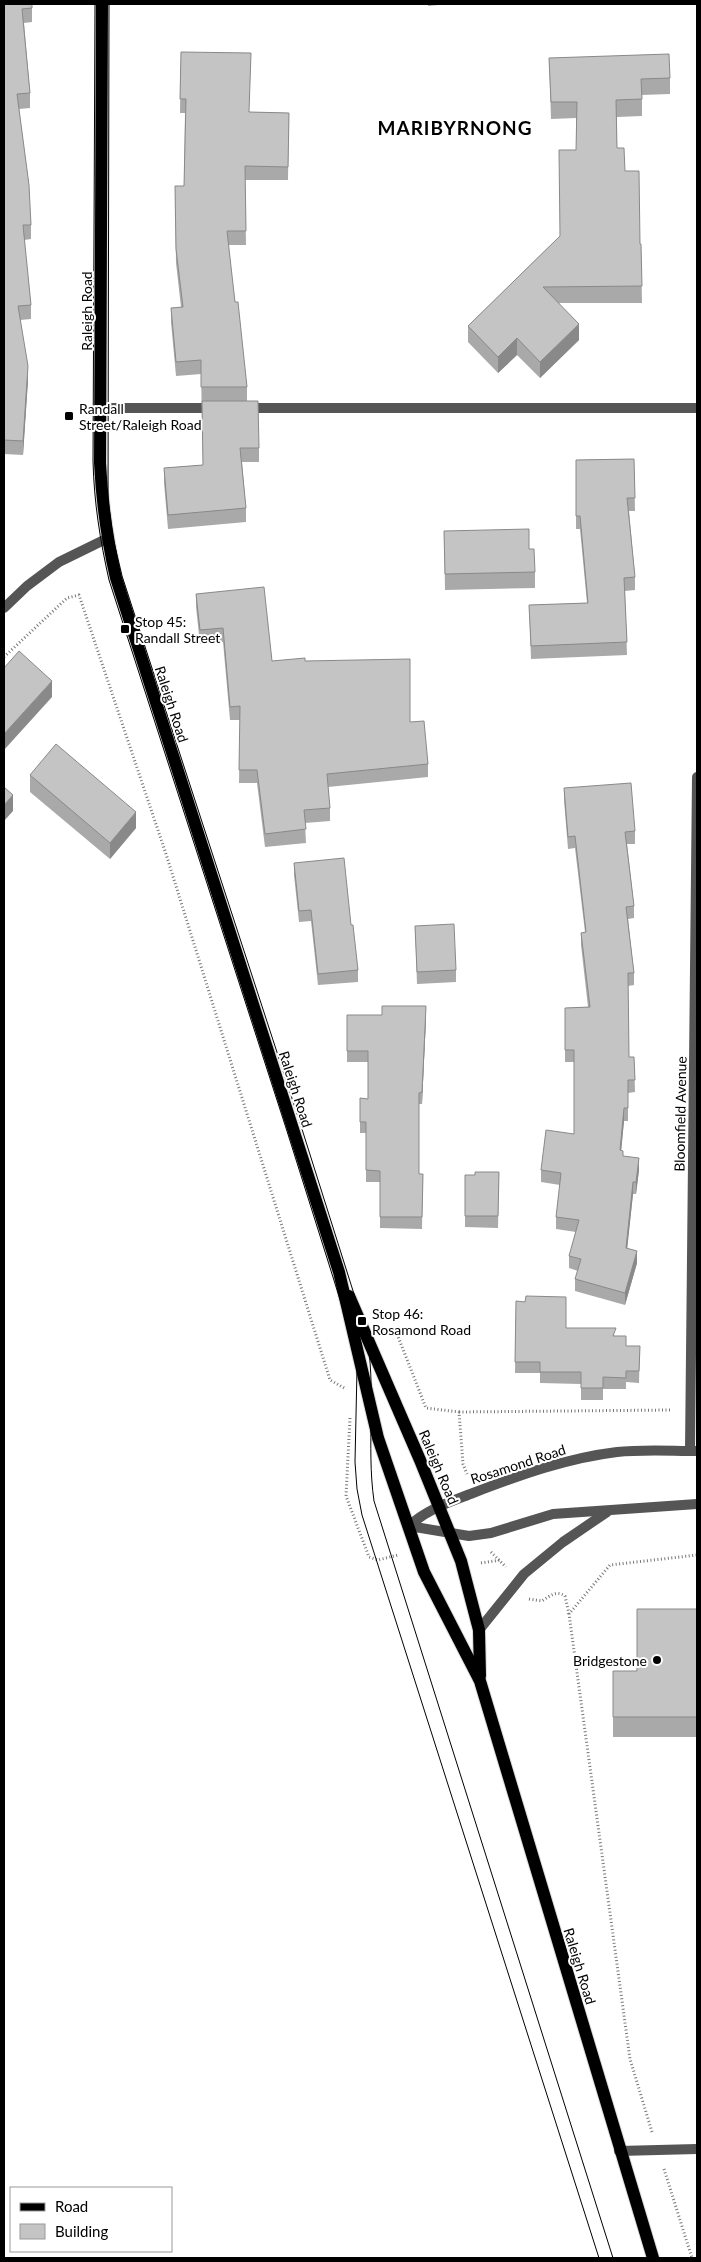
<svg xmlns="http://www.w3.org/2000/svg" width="701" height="2262" font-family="Lato,sans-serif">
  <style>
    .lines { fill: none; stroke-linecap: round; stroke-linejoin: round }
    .primary-casing { stroke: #dbdbdb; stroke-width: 14 }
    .path { stroke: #777; stroke-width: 3; stroke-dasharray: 1 2.5; stroke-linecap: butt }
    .service { stroke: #555; stroke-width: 10 }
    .minor { stroke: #555; stroke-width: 10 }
    .tertiary { stroke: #555; stroke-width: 10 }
    .primary { stroke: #000; stroke-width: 12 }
    .tram { stroke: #000; stroke-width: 1 }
    .wall { fill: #a9a9a9 }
    .shaded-wall { fill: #898989 }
    .building { fill: #c4c4c4; stroke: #898989 }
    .poi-dot { fill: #000; stroke: #fff; stroke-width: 2 }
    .labels { text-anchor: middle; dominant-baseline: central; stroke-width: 4; stroke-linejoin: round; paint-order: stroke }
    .street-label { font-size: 14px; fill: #000; stroke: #fff }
    .poi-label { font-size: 14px; fill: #000; stroke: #fff; text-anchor: start }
    .district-label { font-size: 19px; font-weight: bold; letter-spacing: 1px; fill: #000; stroke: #fff }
  </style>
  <rect width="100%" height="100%" fill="#fff"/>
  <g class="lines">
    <!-- primary casing -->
    <g class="primary-casing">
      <g id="primary">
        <path d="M102 4 100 463C102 503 107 539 116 578L339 1272 378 1438 424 1572 480 1681 653 2258"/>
        <polyline points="349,1296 420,1460 461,1561 479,1630 480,1676"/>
      </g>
    </g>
    <!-- path -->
    <g class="path">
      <polyline points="4,657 67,598 79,595 166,854 330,1380 346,1389"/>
      <polyline points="397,1334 426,1408 459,1412 463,1464 467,1474"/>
      <polyline points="459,1412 671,1410"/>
      <polyline points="350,1418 346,1496 369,1557 378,1560 398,1555"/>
      <polyline points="491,1552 506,1567"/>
      <polyline points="481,1563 501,1560"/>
      <path d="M529 1599 542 1601C550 1596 556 1590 565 1596L569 1614"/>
      <polyline points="652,2132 630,2059 569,1614 610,1565 697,1555"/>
      <polyline points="664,2169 692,2258"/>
    </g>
    <!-- service -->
    <g class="service">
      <polyline points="100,408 214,408"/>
      <polyline points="246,408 697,408"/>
      <polyline points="619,2151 697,2149"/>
    </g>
    <!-- minor -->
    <g class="minor">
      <polyline points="4,608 27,586 59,562 106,539"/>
      <polyline points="690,1451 697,777"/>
    </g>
    <!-- tertiary -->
    <g class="tertiary">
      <path d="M409 1526C427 1509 450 1502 473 1493 520 1475 567 1458 617 1452 643 1449 671 1451 697 1451"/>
      <polyline points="409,1526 469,1536 491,1533 553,1514 697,1504"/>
      <polyline points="479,1630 524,1574 563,1542 607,1512"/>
    </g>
    <!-- primary -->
    <use href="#primary" class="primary"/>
    <!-- tram -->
    <g class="tram">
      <path d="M95 4 93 461C94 502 100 540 109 580L287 1131 349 1328 357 1369 355 1462 357 1489 362 1515 599 2258"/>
      <path d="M109 4 108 500 113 538 122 576 301 1126 366 1332C377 1388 366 1445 374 1501L613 2258"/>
    </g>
  </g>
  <!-- wall -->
  <g class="wall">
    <polygon points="4,4 32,8 32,22 24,23 30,93 30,108 19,109 31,225 31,239 24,240 31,305 31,319 20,320 28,380 23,455 4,454"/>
    <polygon points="428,4 448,4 428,6"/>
    <polygon points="181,52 250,112 289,113 288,180 245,180 246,245 228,245 235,302 247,387 247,401 259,448 259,462 242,462 246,508 246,522 168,529 164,483 164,468 203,465 201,374 176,376 171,322 171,308 181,307 176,263 175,186 184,186 185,113 180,113"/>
    <polygon points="549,58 670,78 670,94 642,95 642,116 617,117 617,148 625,171 640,244 641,244 642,303 559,303 579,340 540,378 517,355 498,373 468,342 468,326 560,236 576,150 576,118 551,119"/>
    <polygon points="634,459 635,511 629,511 635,577 635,590 625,591 627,655 531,659 529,605 587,603 580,529 576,529 576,460"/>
    <polygon points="444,531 529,549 535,572 535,588 445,590"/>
    <polygon points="196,594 272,661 305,661 410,722 428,764 428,777 328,787 330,808 330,821 305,823 306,843 265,847 257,783 239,783 240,720 230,720 223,642 200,644 196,607"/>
    <polygon points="30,775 136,828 110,859 30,792"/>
    <polygon points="564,788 635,831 635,844 627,844 634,906 634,918 628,919 634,973 634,985 628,986 629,1057 634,1057 635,1092 628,1093 628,1121 624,1121 621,1150 623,1156 639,1170 636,1194 633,1194 627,1248 637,1263 625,1305 575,1291 575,1279 578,1271 569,1268 569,1256 576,1232 556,1229 556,1217 560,1185 541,1182 541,1170 574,1134 574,1062 565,1062 565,1008 588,1007 581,945 581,933 585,932 575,848 568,849 564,800"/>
    <polygon points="294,863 351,925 358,970 358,982 318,985 311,921 299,922 294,875"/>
    <polygon points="415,926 456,970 456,982 417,984"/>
    <polygon points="347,1015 426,1018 422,1104 419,1104 419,1174 423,1174 422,1229 380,1228 380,1182 366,1182 366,1133 360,1133 360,1098 368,1099 368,1062 347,1062"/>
    <polygon points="499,1172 498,1228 465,1227 465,1175 475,1175"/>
    <polygon points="516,1301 566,1328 616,1336 626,1346 640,1346 639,1383 626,1382 626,1389 603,1389 603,1400 581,1400 581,1384 540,1383 540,1373 515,1373"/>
    <polygon points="697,1609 697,1737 613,1737 613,1671 637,1671"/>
  </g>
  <!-- shaded-wall -->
  <g class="shaded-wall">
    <polygon points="579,324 579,340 540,378 540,362"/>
    <polygon points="517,338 517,355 498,373 498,357"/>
    <polygon points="28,366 28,380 23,455 23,441"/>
    <polygon points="52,681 52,697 4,750 4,734"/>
    <polygon points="13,795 13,811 4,821 4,805"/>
    <polygon points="136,812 136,828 110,859 110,843"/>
    <polygon points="426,1006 426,1018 422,1104 422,1092"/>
    <polygon points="624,1108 624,1121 620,1163 620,1150"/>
    <polygon points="639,1158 639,1170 636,1194 636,1182"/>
    <polygon points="633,1182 633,1194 626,1260 626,1248"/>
    <polygon points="637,1251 637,1263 625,1305 625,1293"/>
  </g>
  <!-- building -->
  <g class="building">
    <polygon points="4,4 32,4 32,8 22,9 30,93 17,94 29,185 31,225 23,225 31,305 18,306 28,366 23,441 4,440"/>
    <polygon points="181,52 251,53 249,112 289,113 288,167 245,166 246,231 227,231 235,302 238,302 247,387 201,387 201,360 176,362 171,308 183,307 176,249 175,186 184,186 186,99 180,99"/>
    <polygon points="669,54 670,78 641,79 642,99 616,100 617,148 624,148 625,171 639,171 640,244 641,244 642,286 543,287 579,324 540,362 517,338 498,357 468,326 560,236 559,150 576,150 577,102 551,102 549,58"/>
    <polygon points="202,401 258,401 259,448 240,448 246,508 168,515 164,468 203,465"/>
    <polygon points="634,459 635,498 627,498 635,577 624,578 627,642 531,646 529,605 588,603 580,516 576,516 576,460"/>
    <polygon points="529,529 529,549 534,549 535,572 445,574 444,531"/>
    <polygon points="264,587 272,661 305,658 305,661 410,659 410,722 424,721 428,764 327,774 330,808 304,810 306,829 265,834 257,770 239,770 240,706 230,707 223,628 200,630 196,594"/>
    <polygon points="19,651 52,681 4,734 4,668"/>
    <polygon points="56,744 136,812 110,843 30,775"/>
    <polygon points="631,783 635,831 625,832 634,906 626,907 634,973 628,973 629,1057 634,1057 635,1080 628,1080 628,1108 624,1108 620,1150 623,1151 623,1156 639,1158 636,1182 633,1182 626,1248 637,1251 625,1293 575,1279 581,1259 569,1256 579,1220 556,1217 561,1173 541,1170 546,1130 574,1134 574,1050 565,1050 565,1008 590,1007 581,933 586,932 575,836 568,837 564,788"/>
    <polygon points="4,787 13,795 4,805"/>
    <polygon points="344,858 351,925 353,925 358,970 318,974 311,910 299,911 294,863"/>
    <polygon points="454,924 456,970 417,972 415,926"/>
    <polygon points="382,1006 426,1006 422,1092 419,1093 419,1174 423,1174 422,1217 380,1217 380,1171 366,1170 366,1122 360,1122 360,1098 368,1099 368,1051 347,1051 347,1015 382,1015"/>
    <polygon points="475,1172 499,1172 498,1216 465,1216 465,1175 475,1175"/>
    <polygon points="526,1296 566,1297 566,1328 616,1328 613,1336 626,1336 626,1346 640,1346 639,1371 626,1371 626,1378 603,1377 603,1388 581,1388 581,1372 540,1372 540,1362 515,1362 516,1301 525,1302"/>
    <polygon points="637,1609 697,1609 697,1717 613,1717 613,1671 637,1671"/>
  </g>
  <!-- markers -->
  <g class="poi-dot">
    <rect x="64" y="411" width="10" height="10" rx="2.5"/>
    <rect x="120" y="624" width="10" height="10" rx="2.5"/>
    <rect x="357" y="1316" width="10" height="10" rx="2.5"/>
    <circle cx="657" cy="1660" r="5"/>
  </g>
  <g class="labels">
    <!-- street labels -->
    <g class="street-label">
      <text transform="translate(86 311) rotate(-90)">Raleigh Road</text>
      <text transform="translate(172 704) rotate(72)">Raleigh Road</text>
      <text transform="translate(296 1089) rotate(72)">Raleigh Road</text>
      <text transform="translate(680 1114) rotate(-89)">Bloomfield Avenue</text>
      <text transform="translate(518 1464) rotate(-18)">Rosamond Road</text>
      <text transform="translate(439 1467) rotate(67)">Raleigh Road</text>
      <text transform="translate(580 1966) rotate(73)">Raleigh Road</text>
    </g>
    <!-- poi labels -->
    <g class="poi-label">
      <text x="79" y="408">Randall<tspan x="79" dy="16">Street/Raleigh Road</tspan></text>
      <text x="135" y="621">Stop 45:<tspan x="135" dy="16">Randall Street</tspan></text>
      <text x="372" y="1313">Stop 46:<tspan x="372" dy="16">Rosamond Road</tspan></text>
      <text x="647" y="1660" text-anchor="end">Bridgestone</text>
    </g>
    <!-- district labels -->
    <g class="district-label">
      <text x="455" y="127">MARIBYRNONG</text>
    </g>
  </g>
  <!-- border -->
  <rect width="701" height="2262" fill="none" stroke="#000000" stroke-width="10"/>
  <!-- legend -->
  <rect x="10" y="2187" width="162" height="65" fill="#ffffff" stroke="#999999"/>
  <rect x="20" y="2203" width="25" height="8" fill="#000000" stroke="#999999"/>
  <text x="55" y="2212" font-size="15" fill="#000000">Road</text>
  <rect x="20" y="2224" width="25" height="15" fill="#c4c4c4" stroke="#999999"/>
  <text x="55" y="2237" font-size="15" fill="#000000">Building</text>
</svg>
